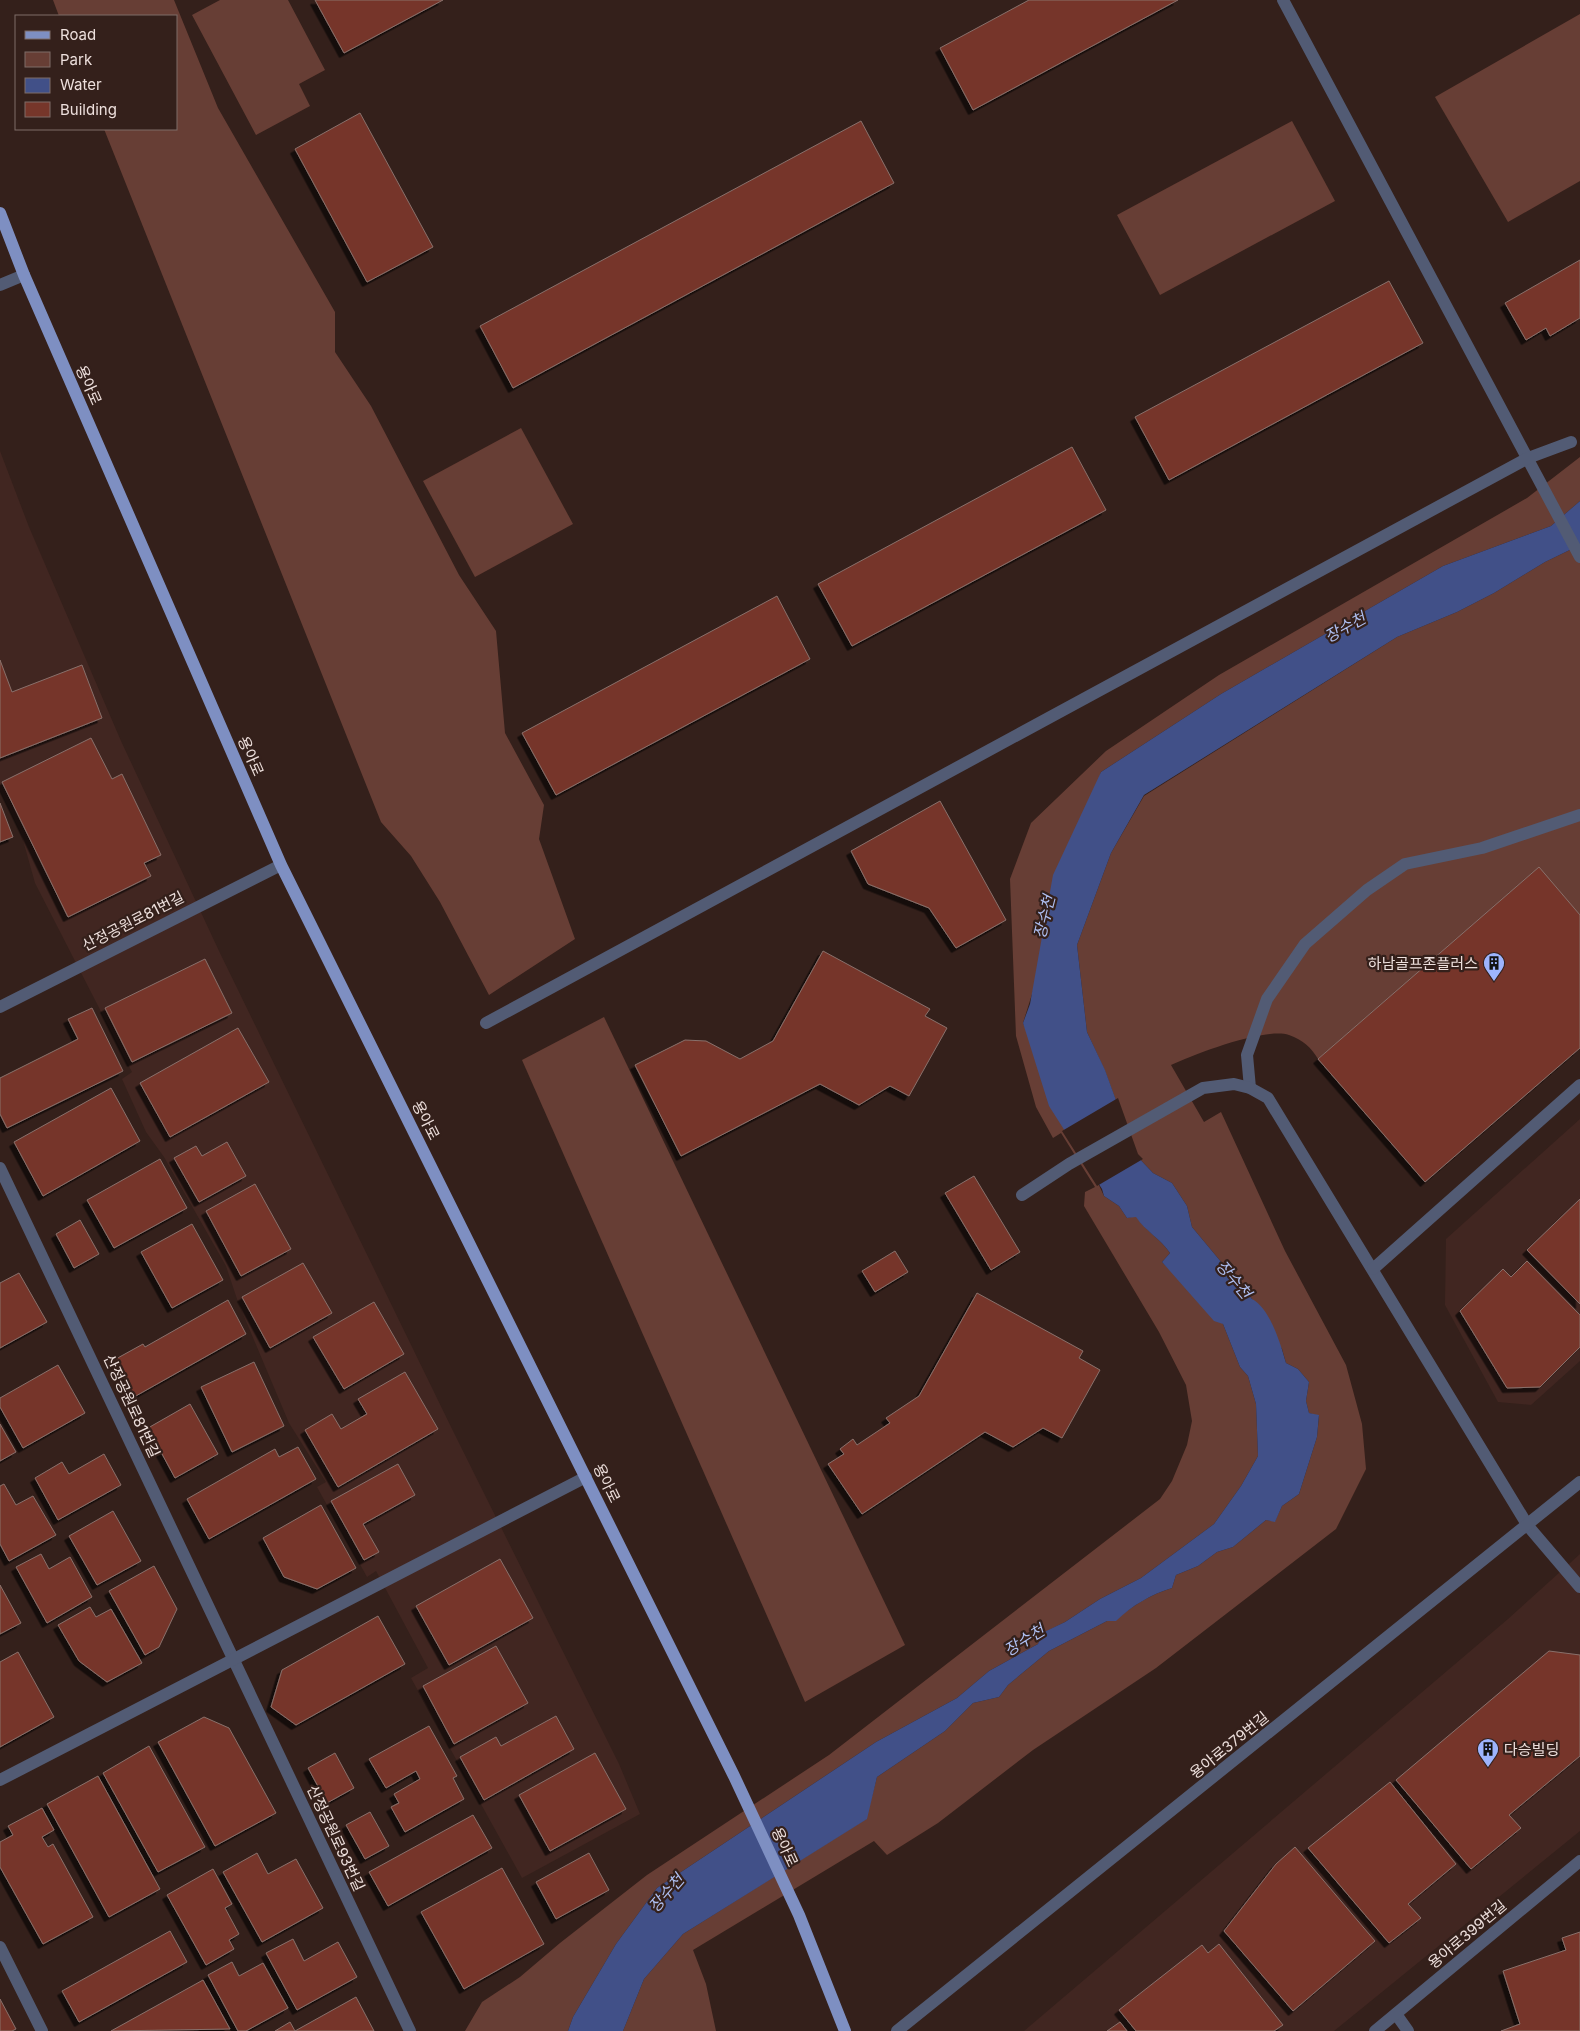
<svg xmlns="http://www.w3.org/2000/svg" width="1580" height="2031" font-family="Inter,'Noto Sans KR',sans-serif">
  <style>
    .built { fill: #412621 }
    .green { fill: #673e35 }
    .water { fill: #415088 }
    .pier { fill: #34201b }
    .building { fill: #76362a; stroke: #89706b; filter: url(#shadow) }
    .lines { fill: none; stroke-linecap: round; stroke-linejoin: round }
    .minor { stroke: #525b74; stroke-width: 12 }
    .major { stroke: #7e8fc2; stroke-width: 12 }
    .labels { text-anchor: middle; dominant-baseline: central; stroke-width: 4.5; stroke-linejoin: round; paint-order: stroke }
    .street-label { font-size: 15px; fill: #eddfdc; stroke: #34201b }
    .poi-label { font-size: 15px; fill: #eddfdc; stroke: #34201b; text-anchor: end }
    .water-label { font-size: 16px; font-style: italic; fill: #aebff1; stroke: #34201b }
  </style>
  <defs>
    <filter id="shadow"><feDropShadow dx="-4.5" dy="4.5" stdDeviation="0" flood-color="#0009"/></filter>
  </defs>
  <rect width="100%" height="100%" fill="#34201b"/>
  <!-- built -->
  <g class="built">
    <polygon points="0,451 29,527 121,741 219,951 453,1431 619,1764 640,1814 522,1878 411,1678 428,1668 376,1571 367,1577 317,1487 326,1482 289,1423 238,1302 226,1266 164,1157 146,1132 122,1079 132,1072 35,883 21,833 0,790"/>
    <polygon points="1580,1119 1580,1361 1531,1405 1498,1402 1445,1305 1446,1239"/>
    <polygon points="1580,1554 1580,1831 1334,2031 1024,2031 1508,1619"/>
  </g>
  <!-- green -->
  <g class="green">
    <polygon points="53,0 174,0 218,108 335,312 335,352 371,406 459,575 496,631 505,733 544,805 539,839 575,939 489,995 440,902 411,856 381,822 104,129 176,129 176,16 59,16"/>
    <polygon points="220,0 288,0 325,70 299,84 310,106 256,135 192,15"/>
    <polygon points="1580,14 1580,181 1508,222 1435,97"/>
    <polygon points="1292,121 1335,201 1160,295 1117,215"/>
    <polygon points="521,428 573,524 475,577 423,481"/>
    <path d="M1580 457V501L1551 526 1443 566 1221 694 1101 772 1023 1023 1104 1196 1119 1206 1127 1218 1136 1216C1145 1231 1160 1238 1170 1253L1162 1262 1223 1324 1240 1367 1248 1376 1256 1404 1258 1456 1241 1486 1214 1524 1141 1578 1100 1599 1065 1622 1043 1633 1038 1644 989 1671 957 1698 876 1742 657 1888 616 1944 573 2017 568 2031H465L482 2002 520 1977 560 1943 647 1875 829 1755 1160 1499 1172 1481 1187 1445 1192 1421 1186 1385 1159 1332 1084 1206 1085 1192 1095 1187 1061 1133 1053 1138 1036 1107 1016 1036 1010 879 1031 823 1106 751 1219 675 1527 498Z"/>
    <path d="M1580 545V915L1539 868 1318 1059C1311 1047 1303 1040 1289 1035 1265 1027 1195 1054 1171 1065L1204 1122 1221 1112 1285 1251 1346 1365 1362 1424 1366 1469 1336 1529 1156 1668 1033 1750 938 1823 887 1855 874 1841 693 1950 706 1984 716 2031H623L644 1979 683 1934 866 1819 877 1777 945 1731 973 1703 999 1697 1008 1685 1049 1651 1107 1621 1116 1620C1133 1605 1150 1595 1172 1588L1176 1575 1198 1566 1217 1552 1233 1547 1266 1520 1275 1521 1282 1506 1299 1494 1317 1437 1319 1416 1309 1413 1306 1401 1309 1382 1298 1369 1286 1363 1282 1349 1252 1299 1192 1227 1187 1206 1172 1183 1153 1173 1136 1155 1105 1071 1087 1032 1077 945 1111 853 1144 796 1397 637 1457 612 1494 593 1545 562Z"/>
    <polygon points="604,1017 905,1645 805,1702 522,1060"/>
  </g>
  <!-- water -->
  <path class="water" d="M1580 501V545L1545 562 1494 593 1457 612 1397 637 1144 795 1111 853 1077 945 1087 1032 1105 1070 1136 1155 1153 1173 1172 1183 1187 1206 1192 1227 1252 1299C1270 1308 1281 1345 1286 1363L1298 1369 1309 1382 1306 1401 1309 1413 1319 1415 1317 1437 1299 1494 1282 1506 1275 1522 1266 1520 1233 1547 1217 1552 1198 1566 1176 1575 1172 1588C1150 1595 1133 1605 1116 1621H1107L1049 1651 1008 1685 999 1697 973 1703 945 1731 877 1777 867 1819 683 1934 644 1979 623 2031H568L573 2017 616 1944 657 1888 876 1742 957 1698 989 1671 1038 1644 1042 1633 1065 1622 1100 1599 1141 1578 1214 1524 1241 1486 1258 1456 1256 1404 1248 1376 1240 1367 1223 1324 1214 1321 1162 1262 1170 1253C1160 1238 1145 1231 1136 1217L1127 1218 1119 1206 1104 1196 1102 1189 1049 1106 1023 1023 1030 1004 1053 875 1101 772 1221 694 1443 566 1551 526Z"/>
  <!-- pier -->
  <polygon class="pier" points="1118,1098 1138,1154 1143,1159 1097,1186 1062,1131"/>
  <!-- building -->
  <g class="building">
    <polygon points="315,0 443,0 344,53"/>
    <polygon points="1029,0 1178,0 973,110 940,48"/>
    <polygon points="360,113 433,247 367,282 295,149"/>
    <polygon points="861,121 894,183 513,388 480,326"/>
    <polygon points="1580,260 1580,318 1550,336 1546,328 1526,340 1505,303"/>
    <polygon points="1389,281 1423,343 1169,480 1135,417"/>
    <polygon points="1072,447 1106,510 852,646 818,584"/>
    <polygon points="777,596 810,659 556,795 522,733"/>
    <polygon points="0,660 12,692 82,665 102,718 0,758"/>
    <polygon points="91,738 112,779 122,774 161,855 144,863 151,876 68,917 2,782"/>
    <polygon points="940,801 1006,920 956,948 929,908 868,884 851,851"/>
    <polygon points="0,803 13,837 0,842"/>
    <polygon points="1539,867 1580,915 1580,1048 1425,1182 1318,1059"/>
    <polygon points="823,951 930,1009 925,1016 947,1028 909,1096 890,1086 859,1105 820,1084 681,1156 635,1065 685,1040 706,1041 740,1059 773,1041"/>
    <polygon points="205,959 232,1013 132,1062 105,1008"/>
    <polygon points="92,1008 123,1071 7,1128 0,1114 0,1078 78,1039 68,1019"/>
    <polygon points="238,1028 269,1082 170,1137 140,1083"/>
    <polygon points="111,1088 140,1141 43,1196 14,1142"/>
    <polygon points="227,1142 246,1176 199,1202 174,1158 196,1146 202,1156"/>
    <polygon points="160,1159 187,1208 114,1248 87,1200"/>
    <polygon points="974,1176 1020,1252 991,1270 945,1193"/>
    <polygon points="255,1184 291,1249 241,1276 206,1211"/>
    <polygon points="1580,1199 1580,1304 1527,1250"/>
    <polygon points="80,1220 99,1254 74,1268 56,1234"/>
    <polygon points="192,1224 223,1280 172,1308 141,1252"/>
    <polygon points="895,1251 908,1272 875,1292 862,1271"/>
    <polygon points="1527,1261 1580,1315 1580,1347 1540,1387 1507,1388 1460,1311 1503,1269 1511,1277"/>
    <polygon points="303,1263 332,1313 270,1348 242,1297"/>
    <polygon points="19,1273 47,1322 0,1348 0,1283"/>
    <polygon points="977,1293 1083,1351 1079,1358 1100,1370 1062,1438 1043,1428 1013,1447 985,1432 862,1514 828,1464 844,1454 840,1449 853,1439 857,1445 890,1423 886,1418 919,1396"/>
    <polygon points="228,1300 246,1334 134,1397 114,1360 143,1344 145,1347"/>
    <polygon points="374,1302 404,1354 344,1389 313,1337"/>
    <polygon points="254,1362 284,1426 232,1452 201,1387"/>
    <polygon points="58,1365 85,1413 23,1448 0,1407 0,1398"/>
    <polygon points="405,1372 438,1429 338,1487 305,1430 332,1414 341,1429 367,1414 358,1399"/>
    <polygon points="190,1404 218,1454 175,1478 148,1428"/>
    <polygon points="0,1424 16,1452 0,1461"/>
    <polygon points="298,1447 316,1479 209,1539 187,1499 275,1449 279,1457"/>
    <polygon points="104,1454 121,1485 58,1520 35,1478 62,1462 69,1474"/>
    <polygon points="398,1464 415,1495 363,1524 379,1552 364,1560 331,1501"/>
    <polygon points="4,1484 16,1505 33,1496 56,1535 9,1561 0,1544 0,1486"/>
    <polygon points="321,1505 356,1568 317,1589 284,1577 263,1538"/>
    <polygon points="113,1511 141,1561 97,1585 69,1536"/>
    <polygon points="41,1554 49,1569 70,1557 92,1597 47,1623 16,1567"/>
    <polygon points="500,1559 533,1618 449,1665 416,1606"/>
    <polygon points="154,1566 177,1609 159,1647 145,1655 109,1591"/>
    <polygon points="0,1585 21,1623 0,1634"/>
    <polygon points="90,1607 96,1617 111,1609 142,1663 107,1682 79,1661 58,1625"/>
    <polygon points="378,1616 405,1664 296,1725 271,1707 282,1670"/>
    <polygon points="496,1646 528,1703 454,1744 423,1686"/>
    <polygon points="1549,1651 1580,1655 1580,1756 1509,1815 1521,1828 1471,1869 1396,1780"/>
    <polygon points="18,1652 54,1717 0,1747 0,1662"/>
    <polygon points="556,1716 574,1749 484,1800 460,1757 496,1737 501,1746"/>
    <polygon points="204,1717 229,1728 276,1813 215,1846 158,1742"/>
    <polygon points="429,1726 457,1776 453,1778 464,1799 405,1832 391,1807 399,1803 394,1794 420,1779 416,1771 386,1788 369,1759"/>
    <polygon points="149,1746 205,1847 158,1872 103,1773"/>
    <polygon points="335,1753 354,1788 327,1803 308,1768"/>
    <polygon points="595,1753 626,1809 550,1851 519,1795"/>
    <polygon points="98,1776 160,1889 109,1917 47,1804"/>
    <polygon points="1390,1782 1456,1864 1408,1904 1421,1918 1389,1943 1308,1848"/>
    <polygon points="42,1808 54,1830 42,1837 48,1847 53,1844 93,1917 43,1944 0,1867 0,1842 13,1835 8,1826"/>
    <polygon points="370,1812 389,1846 365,1859 346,1825"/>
    <polygon points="473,1815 492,1848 388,1906 369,1872"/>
    <polygon points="1295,1847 1375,1941 1293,2011 1224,1931 1276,1864"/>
    <polygon points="257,1853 268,1874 296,1859 323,1908 262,1942 223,1872"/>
    <polygon points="589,1853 609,1890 556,1919 536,1882"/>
    <polygon points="502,1868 544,1944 464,1989 421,1912"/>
    <polygon points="213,1869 232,1904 225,1908 239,1934 229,1940 234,1949 206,1965 167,1895"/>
    <polygon points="170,1931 187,1962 79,2022 62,1991"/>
    <polygon points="1580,1932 1580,2031 1501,2031 1520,2024 1503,1971 1566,1950 1562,1938"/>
    <polygon points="293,1939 304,1961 338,1942 357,1977 297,2010 266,1953"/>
    <polygon points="1219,1944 1283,2025 1274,2031 1136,2031 1119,2010 1202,1945 1208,1953"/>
    <polygon points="232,1962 239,1976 263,1963 288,2008 246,2031 238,2031 208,1975"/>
    <polygon points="203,1980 230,2029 111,2031"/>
    <polygon points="356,1997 374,2031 275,2031 290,2022 295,2031"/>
    <polygon points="0,1999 16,2029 12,2031 0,2031"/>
    <polygon points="1120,2022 1127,2031 1107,2031"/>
  </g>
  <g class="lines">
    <!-- minor -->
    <g class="minor">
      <polyline points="1283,0 1580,557"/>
      <polyline points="0,285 24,275"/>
      <polyline points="0,1007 281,865"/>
      <polyline points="486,1023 1528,458 1571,442"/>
      <polyline points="1250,1088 1247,1055 1267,999 1305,944 1367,890 1405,864 1482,848 1580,815"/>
      <polyline points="0,1168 410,2031"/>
      <polyline points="1022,1195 1069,1164 1203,1088 1234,1084 1250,1088 1268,1098 1528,1526 1580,1587"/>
      <polyline points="1373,1269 1580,1085"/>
      <polyline points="0,1780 586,1477"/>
      <polyline points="0,1947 42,2031"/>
      <polyline points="1396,2014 1408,2031"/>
      <polyline points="897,2031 1580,1482"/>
      <polyline points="1375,2031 1580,1861"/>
    </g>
    <!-- major -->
    <polyline class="major" points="0,213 24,275 281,865 734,1776 799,1915 845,2031"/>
  </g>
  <!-- icons -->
  <defs>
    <g id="building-pin" transform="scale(1.125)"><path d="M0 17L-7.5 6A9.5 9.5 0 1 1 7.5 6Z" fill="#9db4fd" stroke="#34201b"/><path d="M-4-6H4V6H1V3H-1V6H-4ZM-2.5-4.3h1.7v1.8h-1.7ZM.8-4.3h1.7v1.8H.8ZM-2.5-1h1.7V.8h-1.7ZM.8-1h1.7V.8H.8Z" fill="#111"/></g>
  </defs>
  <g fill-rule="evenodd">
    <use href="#building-pin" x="1494" y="963"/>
    <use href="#building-pin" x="1488" y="1749"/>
  </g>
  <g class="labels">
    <!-- street labels -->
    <g class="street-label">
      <text transform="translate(89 385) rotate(66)">용아로</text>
      <text transform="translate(251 756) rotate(66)">용아로</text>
      <text transform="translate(133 921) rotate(-27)">산정공원로81번길</text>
      <text transform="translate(426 1120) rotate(63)">용아로</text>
      <text transform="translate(132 1406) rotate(65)">산정공원로81번길</text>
      <text transform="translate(607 1483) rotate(64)">용아로</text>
      <text transform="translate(1229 1745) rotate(-39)">용아로379번길</text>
      <text transform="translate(336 1838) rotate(65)">산정공원로93번길</text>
      <text transform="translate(785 1847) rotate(65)">용아로</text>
      <text transform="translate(1467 1934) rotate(-40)">용아로399번길</text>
    </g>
    <!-- poi labels -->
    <g class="poi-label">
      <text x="1478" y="963">하남골프존플러스</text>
      <text x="1504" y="1749" text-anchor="start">다승빌딩</text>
    </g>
    <!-- water labels -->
    <g class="water-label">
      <text transform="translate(1345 627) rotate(-29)">장수천</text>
      <text transform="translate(1044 917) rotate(-76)">장수천</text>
      <text transform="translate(1234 1279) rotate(50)">장수천</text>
      <text transform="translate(1024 1640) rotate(-32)">장수천</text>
      <text transform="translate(666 1893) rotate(-49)">장수천</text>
    </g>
  </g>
  <!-- legend -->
  <rect x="15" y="15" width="162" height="115" fill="#34201b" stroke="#7e6c68"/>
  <rect x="25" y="31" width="25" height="8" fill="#7e8fc2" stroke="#7e6c68"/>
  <text x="60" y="40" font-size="15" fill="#eddfdc">Road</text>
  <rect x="25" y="52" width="25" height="15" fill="#673e35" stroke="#7e6c68"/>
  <text x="60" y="65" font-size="15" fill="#eddfdc">Park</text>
  <rect x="25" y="78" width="25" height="15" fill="#415088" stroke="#7e6c68"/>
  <text x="60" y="90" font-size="15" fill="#eddfdc">Water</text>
  <rect x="25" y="102" width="25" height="15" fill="#76362a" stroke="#7e6c68"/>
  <text x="60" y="115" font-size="15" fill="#eddfdc">Building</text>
</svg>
